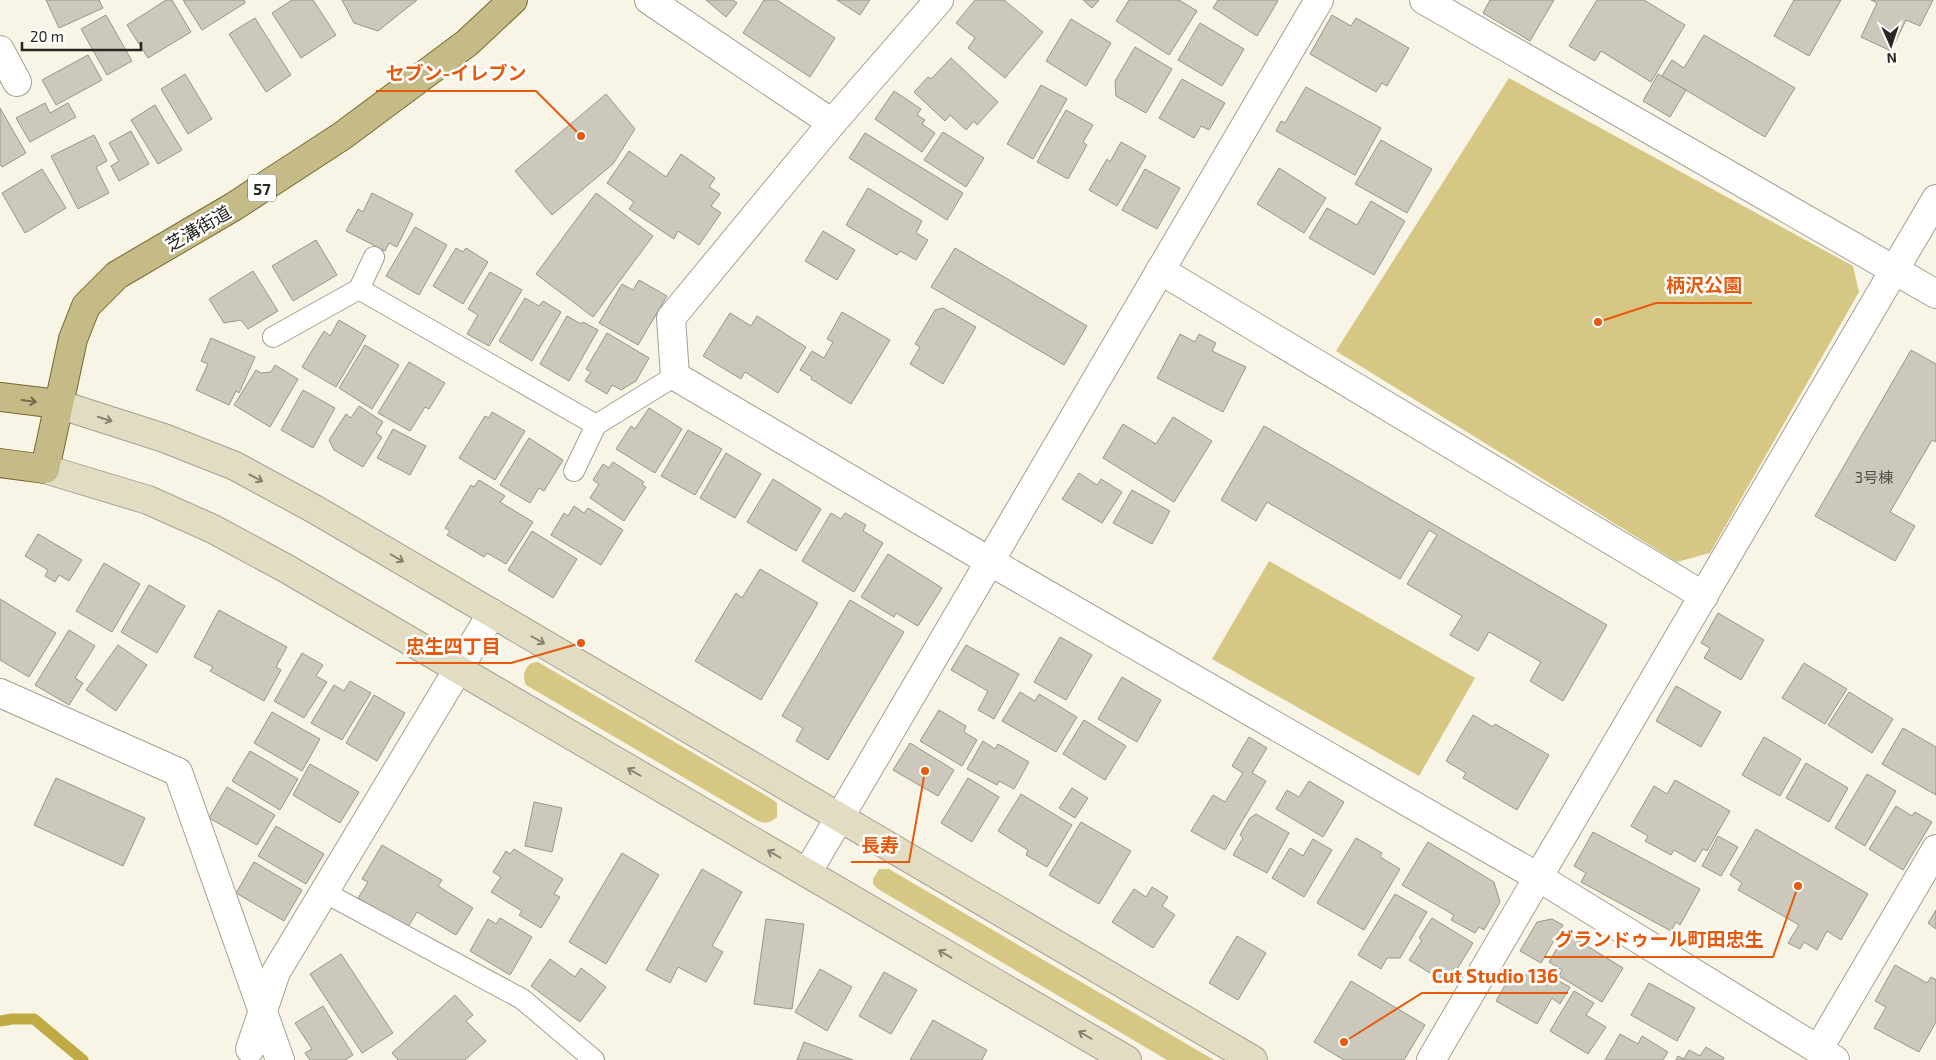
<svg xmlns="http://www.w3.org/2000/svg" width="1936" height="1060" font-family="'Exo 2','Noto Sans JP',sans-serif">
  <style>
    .green { fill: #d6c784 }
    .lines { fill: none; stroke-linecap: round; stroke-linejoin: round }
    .stream { stroke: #c0aa43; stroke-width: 11 }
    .building { fill: #ccc9bc; stroke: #989589 }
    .lane-casing { stroke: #a3a094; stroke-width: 22 }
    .street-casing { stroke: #a3a094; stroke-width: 30 }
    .secondary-casing { stroke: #a3a094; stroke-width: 30 }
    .primary-casing { stroke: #75692e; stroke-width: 30 }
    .lane { stroke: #fff; stroke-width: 20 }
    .street { stroke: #fff; stroke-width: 28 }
    .secondary { stroke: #e2ddc2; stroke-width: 28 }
    .primary { stroke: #c5bb86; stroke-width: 28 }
    .oneway { stroke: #6f6a4f }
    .oneway2 { stroke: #858272 }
    .labels { text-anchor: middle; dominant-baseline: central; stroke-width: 5; stroke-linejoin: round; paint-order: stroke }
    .number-label { font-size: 15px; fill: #515048 }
    .shield { fill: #fff; stroke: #686864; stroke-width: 1 }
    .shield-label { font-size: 16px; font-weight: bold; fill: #282722 }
    .street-label { font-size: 18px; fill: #282722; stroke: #fff }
    .leader { fill: none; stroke: #e8590c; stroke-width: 2 }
    .callout-dot { fill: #e8590c; stroke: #fff; stroke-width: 2 }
    .callout-label { font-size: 19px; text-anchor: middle; font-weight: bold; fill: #e8590c; stroke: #fff; stroke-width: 5; stroke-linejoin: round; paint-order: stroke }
  </style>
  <rect width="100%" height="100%" fill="#f8f5e7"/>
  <!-- green -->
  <g class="green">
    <polygon points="1509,78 1853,266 1859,292 1710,553 1677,562 1336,351"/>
    <polygon points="1269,561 1475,678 1419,776 1212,659"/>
    <path d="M538 662 772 799 777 803V817C770 823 766 824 758 821L526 685C522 676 524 669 531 663Z"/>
    <polygon points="879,869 889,869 1214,1060 1167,1060 878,889 873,884 873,879"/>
  </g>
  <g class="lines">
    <!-- stream -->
    <polyline class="stream" points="0,1021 12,1019 34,1019 83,1060"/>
  </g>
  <!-- building -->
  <g class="building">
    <polygon points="46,0 99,0 103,8 59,28"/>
    <polygon points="166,0 172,0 191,32 148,58 127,25"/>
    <polygon points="183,0 244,0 245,3 202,30"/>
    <polygon points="292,0 313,0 336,35 301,58 272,13"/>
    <polygon points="342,0 417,0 378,31 354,23"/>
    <polygon points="706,0 733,0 737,3 726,17"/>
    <polygon points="764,0 777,0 835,38 810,77 743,33"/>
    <polygon points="837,0 870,0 860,15"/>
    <polygon points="975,0 1004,0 1043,32 1005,78 968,48 975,38 956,23"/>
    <polygon points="1083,0 1099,0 1092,8"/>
    <polygon points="1129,0 1179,0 1197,11 1169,55 1116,21"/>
    <polygon points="1218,0 1277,0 1278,1 1257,36 1213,8"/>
    <polygon points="1490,0 1554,0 1530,41 1483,13"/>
    <polygon points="1597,0 1644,0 1685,25 1651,82 1601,51 1595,61 1569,46"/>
    <polygon points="1794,0 1841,0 1809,56 1774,36"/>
    <polygon points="1871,0 1933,0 1920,26 1906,20 1891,51 1861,37 1877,3"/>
    <polygon points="106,15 132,61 107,75 81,29"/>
    <polygon points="1332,15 1351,26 1356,18 1409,48 1387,86 1382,83 1376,92 1310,54"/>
    <polygon points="255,18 291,75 266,92 229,34"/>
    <polygon points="1071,19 1111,43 1086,86 1046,61"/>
    <polygon points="1200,23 1244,49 1222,86 1178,60"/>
    <polygon points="1704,35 1795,88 1765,137 1662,76 1672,60 1684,68"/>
    <polygon points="1135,47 1172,69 1146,113 1116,96 1115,81"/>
    <polygon points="88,55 102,80 56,105 42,80"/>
    <polygon points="951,58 998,102 977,125 974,121 966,130 950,115 945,121 914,92 928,77 931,79"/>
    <polygon points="185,74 212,119 188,134 161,89"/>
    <polygon points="1658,74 1686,90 1670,117 1643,101"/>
    <polygon points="1182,79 1225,103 1209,130 1201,126 1194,138 1159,118"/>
    <polygon points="1041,85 1067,99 1033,159 1007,144"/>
    <polygon points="1306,87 1381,128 1355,175 1276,131 1281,121 1285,123"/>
    <polygon points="894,91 921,109 917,115 925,120 922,124 935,133 922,152 875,119"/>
    <polygon points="606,94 635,129 613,164 552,215 515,171"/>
    <polygon points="45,103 50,113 68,103 76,117 30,142 16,118"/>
    <polygon points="155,105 182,150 158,164 131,120"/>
    <polygon points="0,108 26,153 2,167 0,164"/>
    <polygon points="1066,110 1093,125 1083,142 1087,145 1068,179 1037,162"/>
    <polygon points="131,131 149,164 119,181 111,166 119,161 109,143"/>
    <polygon points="943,132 984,158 966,187 924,160"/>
    <polygon points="865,133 963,193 947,220 849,158"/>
    <polygon points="94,135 107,161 96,167 109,193 78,209 51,156"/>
    <polygon points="1381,140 1432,169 1407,213 1355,184"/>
    <polygon points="1121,142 1146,156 1117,206 1089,190 1107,159 1110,162"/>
    <polygon points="629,151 666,177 681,154 715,178 709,187 720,194 711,206 721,213 699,245 678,231 674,239 629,209 634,202 607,183"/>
    <polygon points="1279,168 1326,198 1304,233 1257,204"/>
    <polygon points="42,169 66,208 25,233 2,193"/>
    <polygon points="1145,169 1180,188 1157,229 1122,210"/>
    <polygon points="868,188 922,221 916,233 928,240 916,260 900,251 897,255 846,225"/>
    <polygon points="372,193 413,214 397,247 389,243 385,251 346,231 358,209 363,212"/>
    <polygon points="596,193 653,236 593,317 536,274"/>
    <polygon points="1371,201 1405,221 1374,275 1309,238 1327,208 1357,225"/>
    <polygon points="415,227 447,245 419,295 386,276"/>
    <polygon points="823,231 855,250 837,280 805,261"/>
    <polygon points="316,240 337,275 293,301 272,266"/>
    <polygon points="456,248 463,252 466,248 488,262 463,304 433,286"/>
    <polygon points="955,248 1087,326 1064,365 931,287"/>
    <polygon points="253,271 278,311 248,329 241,320 224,323 209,299"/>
    <polygon points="490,272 522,290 489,346 467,334 478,315 468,309"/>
    <polygon points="639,280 667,296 638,345 599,323 622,284 633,290"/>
    <polygon points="525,298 539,306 543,301 561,312 532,361 499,341"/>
    <polygon points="943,308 976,327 943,384 910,364 920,347 915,344 935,310"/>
    <polygon points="842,312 890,340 851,404 811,379 812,377 800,370 812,351 824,358 833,342 827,339"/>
    <polygon points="730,313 751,326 757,316 806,347 778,393 745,372 741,379 703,356"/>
    <polygon points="567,316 581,324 583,322 598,330 569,381 540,364"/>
    <polygon points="339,320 366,336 336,387 302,367 324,331 330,336"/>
    <polygon points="607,333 649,358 636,381 621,390 612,385 607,394 585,381 591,372 586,369"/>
    <polygon points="1180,334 1195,342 1199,334 1216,343 1212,351 1246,367 1223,412 1157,378"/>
    <polygon points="211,338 255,357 239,393 236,391 229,405 196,390 208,364 201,361"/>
    <polygon points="365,345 399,365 372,409 339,388"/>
    <polygon points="1911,350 1936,364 1936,442 1932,440 1890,512 1915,526 1895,561 1815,516"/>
    <polygon points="409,362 445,383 429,409 425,407 410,431 378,413"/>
    <polygon points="275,365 298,379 270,427 234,405 256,370 261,373 271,372"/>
    <polygon points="303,390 335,408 313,448 281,430"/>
    <polygon points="359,406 383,422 376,433 382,437 363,467 334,450 329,440 346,414 351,418"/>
    <polygon points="649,408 682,429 655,473 616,449 631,426 635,429"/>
    <polygon points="492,412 525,431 495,480 459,458 485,416 489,418"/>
    <polygon points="1173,417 1212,441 1174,502 1103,458 1123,424 1156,444"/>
    <polygon points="1264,426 1607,625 1563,701 1530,681 1541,662 1489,632 1478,651 1450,635 1462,616 1407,584 1437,535 1429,530 1400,579 1267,502 1256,521 1221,500"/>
    <polygon points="393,429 426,446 410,475 377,458"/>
    <polygon points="688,430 722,449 695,495 661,476"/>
    <polygon points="529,438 563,460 544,491 539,488 530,503 500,485"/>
    <polygon points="726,453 761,474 735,518 700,498"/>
    <polygon points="613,462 644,482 642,485 646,487 624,521 590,498 599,484 593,480 603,464 609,468"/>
    <polygon points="1079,473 1097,485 1101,479 1122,492 1102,523 1062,499"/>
    <polygon points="773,479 821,509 796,551 747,522"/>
    <polygon points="479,480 505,496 500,502 533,522 506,564 487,553 484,557 447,535 450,531 445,528 471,485 474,487"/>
    <polygon points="1132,490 1170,511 1152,544 1113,523"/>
    <polygon points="574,506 584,513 588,508 623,530 601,565 551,535 564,513 568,516"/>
    <polygon points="831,513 841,519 845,513 866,525 863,531 883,543 854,592 802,561"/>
    <polygon points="532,531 577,559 553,598 508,570"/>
    <polygon points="38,534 82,560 69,581 59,575 55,582 45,576 48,570 25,556"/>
    <polygon points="888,554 942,588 918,626 896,613 894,617 861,597"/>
    <polygon points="104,563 140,584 112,632 76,611"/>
    <polygon points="760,569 818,603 761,700 695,661 736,593 742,598"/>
    <polygon points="149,585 185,606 157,653 121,632"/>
    <polygon points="0,599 56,633 29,677 0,660"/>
    <polygon points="850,600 904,632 828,760 796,741 803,728 782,716"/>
    <polygon points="219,610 287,647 276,667 281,670 264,701 210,671 213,667 194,657"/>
    <polygon points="1718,613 1764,640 1741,680 1704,658 1710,648 1701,643"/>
    <polygon points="69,630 95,646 75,678 83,683 69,705 35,685"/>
    <polygon points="1060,637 1092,655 1066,700 1034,682"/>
    <polygon points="118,645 147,665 116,711 86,690"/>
    <polygon points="966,645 1019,674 994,719 978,710 988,691 951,670"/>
    <polygon points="302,653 323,665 316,676 327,682 304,718 274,701"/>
    <polygon points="1804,663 1847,689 1825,724 1782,698"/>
    <polygon points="1122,677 1161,700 1137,742 1098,719"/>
    <polygon points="350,681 371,693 342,740 311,723 334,685 344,691"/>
    <polygon points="1676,686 1721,712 1701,747 1656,721"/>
    <polygon points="1020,692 1035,701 1039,694 1077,717 1056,752 1002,721"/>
    <polygon points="1849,692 1893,719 1872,753 1828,725"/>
    <polygon points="374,695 405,713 377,761 346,743"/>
    <polygon points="939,710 966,726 964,732 977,740 962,766 920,741"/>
    <polygon points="272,712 320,739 302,771 254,743"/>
    <polygon points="1473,715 1493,727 1495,724 1549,755 1517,810 1463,778 1466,773 1446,761"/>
    <polygon points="1084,720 1126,746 1105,780 1063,754"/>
    <polygon points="1903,728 1936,747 1936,795 1882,764"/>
    <polygon points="1249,737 1267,748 1252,773 1266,781 1225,850 1191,831 1213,795 1225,802 1243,773 1232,766"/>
    <polygon points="1764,737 1801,759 1780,796 1742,775"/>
    <polygon points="983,741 995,749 998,744 1029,762 1014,789 999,781 997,785 967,769"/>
    <polygon points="910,743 954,770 938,796 893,770"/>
    <polygon points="250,751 298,779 280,810 232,781"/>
    <polygon points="1806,763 1848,788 1829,822 1786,798"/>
    <polygon points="310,764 359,792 340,823 293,795"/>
    <polygon points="1867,774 1896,791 1865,846 1835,828"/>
    <polygon points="56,778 145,818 123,866 34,825"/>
    <polygon points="968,778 999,797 972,842 941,823"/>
    <polygon points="1675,780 1730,811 1707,851 1703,849 1695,862 1674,850 1671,855 1645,841 1648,836 1631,826 1654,786 1667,794"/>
    <polygon points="1309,781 1344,802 1323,837 1276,809 1287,790 1299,797"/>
    <polygon points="227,787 275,815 257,845 209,818"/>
    <polygon points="1072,788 1088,798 1075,818 1059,808"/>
    <polygon points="1021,794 1072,825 1047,867 1026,855 1028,850 998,831"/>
    <polygon points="534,802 562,808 552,852 525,846"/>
    <polygon points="1896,806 1912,816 1915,812 1932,822 1903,870 1869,849"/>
    <polygon points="1256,814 1289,833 1267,873 1233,855 1243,838 1240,835 1250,818"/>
    <polygon points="1081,822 1131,851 1099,904 1049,875"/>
    <polygon points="276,826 324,854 306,884 258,856"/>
    <polygon points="1756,829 1868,894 1841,940 1827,931 1817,950 1804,942 1800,949 1788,943 1799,925 1738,890 1742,883 1730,875"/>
    <polygon points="1593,832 1700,889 1680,925 1676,922 1671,931 1581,882 1586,873 1574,866"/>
    <polygon points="1718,836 1738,847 1721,876 1702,866"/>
    <polygon points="1356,838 1382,853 1380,857 1400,869 1364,930 1317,903"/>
    <polygon points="1313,839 1332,850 1304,897 1272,878 1290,848 1303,856"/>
    <polygon points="1428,842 1494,882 1500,902 1484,930 1479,927 1475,933 1451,920 1454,915 1402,885"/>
    <polygon points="382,845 442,880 438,886 473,908 456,935 417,912 408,927 358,898 368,882 362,879"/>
    <polygon points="514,849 563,879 554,894 560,897 541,928 519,915 522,911 491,892 501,877 493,872 506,851 510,854"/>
    <polygon points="622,853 659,875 606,964 569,942"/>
    <polygon points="254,862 302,890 284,921 236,893"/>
    <polygon points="702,869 742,892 712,946 723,952 706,982 678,967 670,983 646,970"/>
    <polygon points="1152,887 1168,897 1162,906 1175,915 1153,948 1112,922 1134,889 1146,897"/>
    <polygon points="1395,894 1427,912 1400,958 1387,958 1381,969 1358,955"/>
    <polygon points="1936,910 1936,929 1928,923"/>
    <polygon points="500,918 532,937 510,975 470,951 488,919 496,924"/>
    <polygon points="1432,918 1473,943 1448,984 1409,960 1422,940 1419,938"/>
    <polygon points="766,919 804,924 792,1009 754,1004"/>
    <polygon points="1552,919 1563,925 1541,963 1520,951 1537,922"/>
    <polygon points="1566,933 1623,968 1602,1002 1559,976 1562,970 1549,962"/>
    <polygon points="1237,936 1266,953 1238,1000 1209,983"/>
    <polygon points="341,954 393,1033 362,1053 310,974"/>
    <polygon points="550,959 575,977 581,968 606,987 580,1022 531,986"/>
    <polygon points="1895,965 1927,983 1931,977 1936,980 1936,1022 1919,1052 1874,1028 1886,1007 1875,1001"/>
    <polygon points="820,969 852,987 827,1031 795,1012"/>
    <polygon points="884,972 917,990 891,1034 859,1016"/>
    <polygon points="1512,973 1523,980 1527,973 1539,980 1543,973 1570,987 1560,1004 1552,998 1537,1024 1496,1001"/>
    <polygon points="1351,981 1425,1025 1404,1060 1344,1060 1314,1042"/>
    <polygon points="1649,983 1695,1008 1677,1041 1631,1015"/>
    <polygon points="1574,991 1594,1003 1586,1015 1606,1027 1588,1054 1550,1031"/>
    <polygon points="455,995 473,1015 466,1021 486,1041 465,1060 398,1060 392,1053"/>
    <polygon points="323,1006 353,1055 345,1060 310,1060 305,1053 312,1049 295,1023"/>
    <polygon points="933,1020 987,1050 982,1060 910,1060"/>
    <polygon points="1620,1034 1638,1044 1642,1036 1668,1052 1663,1060 1605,1060"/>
    <polygon points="804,1042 853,1060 797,1060"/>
    <polygon points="1706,1047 1724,1058 1723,1060 1676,1060 1678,1056 1684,1059 1689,1050 1700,1056"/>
  </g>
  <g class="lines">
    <!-- lane casing -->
    <g class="lane-casing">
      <g id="lane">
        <polyline points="359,289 596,425"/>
        <polyline points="273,337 359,289 374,257"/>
        <polyline points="574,471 596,425 675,376"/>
        <polyline points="324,892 522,999 594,1060"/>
      </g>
    </g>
    <!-- street casing -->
    <g class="street-casing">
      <g id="street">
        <polyline points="649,0 832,123"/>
        <polyline points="939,0 832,123 671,318 675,376 989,561 1538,877 1835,1060"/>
        <polyline points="1424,0 1936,294"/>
        <polyline points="0,50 17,82"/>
        <polyline points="1160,270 1704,596"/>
        <polyline points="0,693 178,772 280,1060"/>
        <polyline points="807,873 1319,0"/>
        <polyline points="250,1049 276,972 492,613"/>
        <polyline points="1818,1050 1936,849"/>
        <polyline points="1431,1060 1936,199"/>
      </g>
    </g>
    <!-- secondary casing -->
    <g class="secondary-casing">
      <g id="secondary">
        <polyline points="58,404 164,438 235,466 316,510 1253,1060"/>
        <polyline points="45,469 148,500 213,529 287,569 1127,1060"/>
      </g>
    </g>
    <!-- primary casing -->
    <g class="primary-casing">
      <g id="primary">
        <polyline points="0,397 58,404"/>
        <polyline points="0,463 45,469 73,339 86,306 117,275 233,207 342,136 467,43 513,0"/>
      </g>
    </g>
    <!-- lane -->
    <use href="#lane" class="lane"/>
    <!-- street -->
    <use href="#street" class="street"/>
    <!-- secondary -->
    <use href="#secondary" class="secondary"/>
    <!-- primary -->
    <use href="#primary" class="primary"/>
  </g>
  <!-- one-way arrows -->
  <defs><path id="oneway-shaft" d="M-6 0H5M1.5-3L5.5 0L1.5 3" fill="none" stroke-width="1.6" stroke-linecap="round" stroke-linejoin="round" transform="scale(1.25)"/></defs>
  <use class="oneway" href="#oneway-shaft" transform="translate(29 401) rotate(8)"/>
  <g class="oneway2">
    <use href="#oneway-shaft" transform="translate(105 419) rotate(18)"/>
    <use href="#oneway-shaft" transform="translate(256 478) rotate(28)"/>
    <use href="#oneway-shaft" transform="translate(397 558) rotate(30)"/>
    <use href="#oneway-shaft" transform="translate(538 640) rotate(30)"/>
    <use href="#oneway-shaft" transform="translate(634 772) rotate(-150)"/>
    <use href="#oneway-shaft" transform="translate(774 854) rotate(-150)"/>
    <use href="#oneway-shaft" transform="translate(945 954) rotate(-150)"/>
    <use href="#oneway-shaft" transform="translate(1085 1035) rotate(-150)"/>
  </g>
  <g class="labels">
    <!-- number labels -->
    <g class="number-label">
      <text x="1874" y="477">3号棟</text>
    </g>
    <!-- shield labels -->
    <rect class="shield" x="248" y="174.5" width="28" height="27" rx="4"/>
    <g class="shield-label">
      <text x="262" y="188">57</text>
    </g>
    <!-- street labels -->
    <g class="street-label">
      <text transform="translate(198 228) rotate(-30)">芝溝街道</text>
    </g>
  </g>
  <!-- callouts -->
  <path class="leader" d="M581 136L536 91H376M1598 322L1656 303H1752M581 643L511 663H396M925 771L909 862H851M1798 886L1773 957H1544M1344 1042L1422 993H1568"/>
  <g class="callout-dot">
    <circle cx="581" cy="136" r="5"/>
    <circle cx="1598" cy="322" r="5"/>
    <circle cx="581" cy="643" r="5"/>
    <circle cx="925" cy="771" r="5"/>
    <circle cx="1798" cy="886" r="5"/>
    <circle cx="1344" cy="1042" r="5"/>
  </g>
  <g class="callout-label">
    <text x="456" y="80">セブン-イレブン</text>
    <text x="1704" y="292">柄沢公園</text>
    <text x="453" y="653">忠生四丁目</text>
    <text x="880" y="852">長寿</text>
    <text x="1659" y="946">グランドゥール町田忠生</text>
    <text x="1495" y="983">Cut Studio 136</text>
  </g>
  <!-- north arrow -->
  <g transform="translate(1891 45) rotate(177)" stroke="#ffffff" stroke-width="4" paint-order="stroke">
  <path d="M0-4L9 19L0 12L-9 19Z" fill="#282722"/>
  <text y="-8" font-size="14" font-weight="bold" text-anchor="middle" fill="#282722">N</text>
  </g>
  <!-- scale -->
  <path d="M22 42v8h119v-8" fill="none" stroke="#282722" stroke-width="2.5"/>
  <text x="30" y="42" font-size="15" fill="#282722" stroke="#ffffff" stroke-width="4" paint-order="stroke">20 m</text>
</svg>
